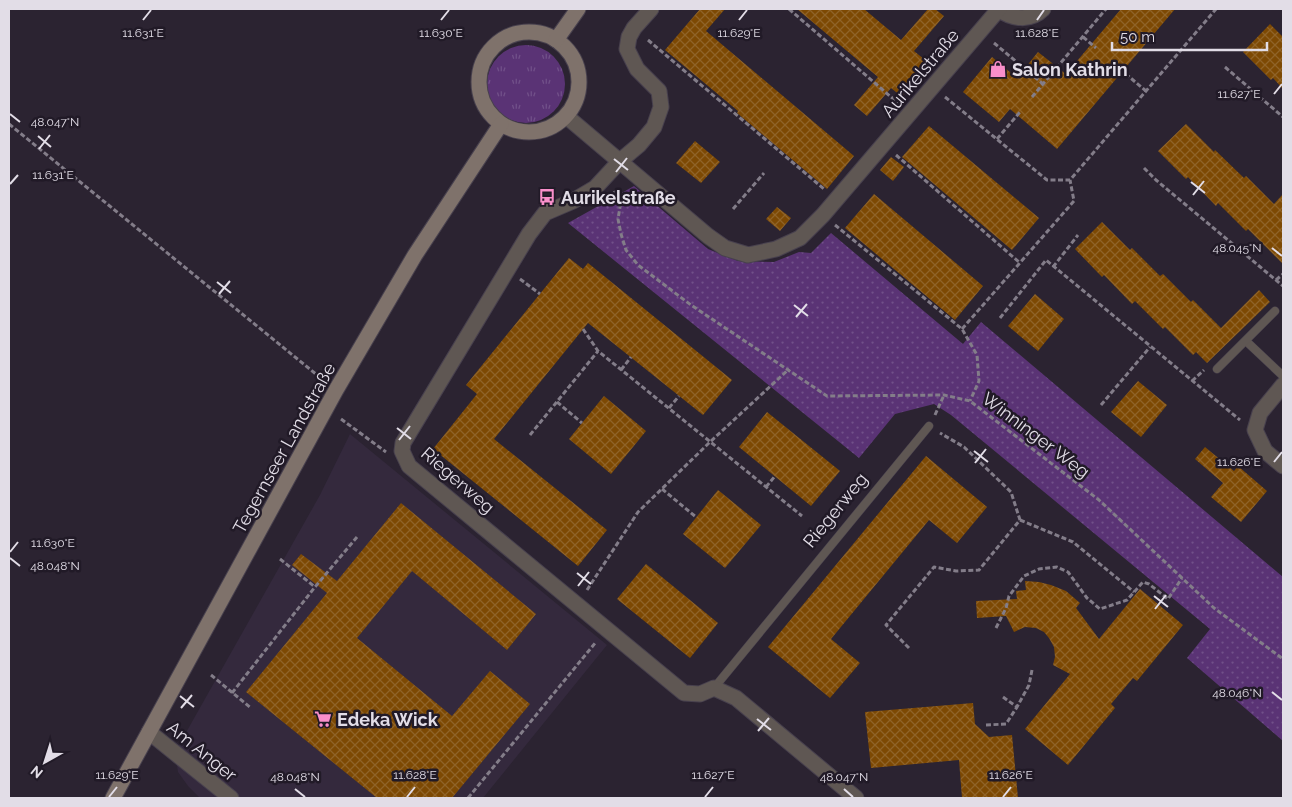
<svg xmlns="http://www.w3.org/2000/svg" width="1292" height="807" font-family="Raleway,sans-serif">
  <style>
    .built { fill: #34293d }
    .grass { fill: url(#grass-tufts) }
    .park { fill: url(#park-dots) }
    .building { fill: url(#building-cross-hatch) }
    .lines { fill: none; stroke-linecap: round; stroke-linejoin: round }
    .lane-casing { stroke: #48414e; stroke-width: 9 }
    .street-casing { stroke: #48414e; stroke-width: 17 }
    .secondary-casing { stroke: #48414e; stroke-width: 17 }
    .path { stroke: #837d89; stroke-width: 3; stroke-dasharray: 5 2.5; stroke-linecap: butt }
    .lane { stroke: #5f5753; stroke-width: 8 }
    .street { stroke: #5f5753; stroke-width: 15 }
    .secondary { stroke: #7f726b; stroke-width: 15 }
    .ticks { fill: none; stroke: #e2dde7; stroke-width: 2 }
    .labels { text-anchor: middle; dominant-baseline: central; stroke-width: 5; stroke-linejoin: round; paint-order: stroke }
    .poi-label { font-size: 18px; font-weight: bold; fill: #e2dde7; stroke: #211a27; text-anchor: start }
    .street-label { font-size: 18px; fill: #e2dde7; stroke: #211a27 }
    .ticks-label { font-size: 12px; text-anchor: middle; fill: #e2dde7; stroke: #211a27; stroke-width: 5; stroke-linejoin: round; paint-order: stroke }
  </style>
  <defs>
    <pattern id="grass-tufts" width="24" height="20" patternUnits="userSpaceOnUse" patternTransform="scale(1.25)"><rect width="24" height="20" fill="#5a3375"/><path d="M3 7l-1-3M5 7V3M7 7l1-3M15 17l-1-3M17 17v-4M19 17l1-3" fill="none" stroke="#715089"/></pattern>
    <pattern id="park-dots" width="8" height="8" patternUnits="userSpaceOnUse" patternTransform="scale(1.25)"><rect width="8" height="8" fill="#5a3375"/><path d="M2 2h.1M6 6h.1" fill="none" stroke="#715089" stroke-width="1.8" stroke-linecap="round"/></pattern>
    <pattern id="building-cross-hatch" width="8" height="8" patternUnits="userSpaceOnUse" patternTransform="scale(1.25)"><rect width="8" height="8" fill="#7d4903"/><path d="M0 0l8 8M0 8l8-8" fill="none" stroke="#8f6328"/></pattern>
  </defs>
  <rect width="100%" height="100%" fill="#2b2331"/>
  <!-- built -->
  <polygon class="built" points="350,434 607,645 483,798 200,798 188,786 178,772 175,752 320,495"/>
  <!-- grass -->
  <circle class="grass" cx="526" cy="84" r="39"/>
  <!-- park -->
  <polygon class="park" points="634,186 708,249 738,261 774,262 799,252 811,253 831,233 963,344 981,322 1283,577 1283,741 1187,658 1210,629 951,415 934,404 895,414 859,458 568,223"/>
  <!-- building -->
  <g class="building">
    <polygon points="700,9 725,9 706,31 854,156 827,189 737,113 738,111 665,50"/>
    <polygon points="797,9 864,9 901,40 928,9 935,9 944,16 914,51 930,64 902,97 891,88 867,116 854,105 878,77"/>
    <polygon points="1121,9 1175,9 1057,149 1010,109 999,122 963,92 992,57 1017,78 1038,52 1066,74"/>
    <polygon points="1270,24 1283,37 1283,89 1273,78 1271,80 1243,52"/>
    <polygon points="1186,124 1214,152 1215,150 1244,178 1246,176 1274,204 1283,194 1283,264 1248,229 1246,231 1218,203 1216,206 1188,177 1186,179 1158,151"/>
    <polygon points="929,126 1039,218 1012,250 902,157"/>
    <polygon points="695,141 720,162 701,183 676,163"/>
    <polygon points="891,157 904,167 893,181 880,170"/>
    <polygon points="874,194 983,286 955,320 845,228"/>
    <polygon points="777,207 791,218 780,231 766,219"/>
    <polygon points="1102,222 1130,250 1132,248 1160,276 1163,274 1191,302 1193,300 1221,328 1259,290 1270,302 1207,363 1196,352 1193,355 1165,327 1163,329 1135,301 1132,304 1104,275 1102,277 1075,249"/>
    <polygon points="569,258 583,269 588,263 732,380 703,415 588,323 494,439 607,530 578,566 433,449 477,394 466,385"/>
    <polygon points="1035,294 1064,319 1038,351 1008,326"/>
    <polygon points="1138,381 1167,405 1141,437 1111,412"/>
    <polygon points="604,396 646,431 611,474 569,439"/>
    <polygon points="767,412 840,471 811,506 739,447"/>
    <polygon points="1205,447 1234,471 1238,466 1267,491 1241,522 1211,497 1223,483 1195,459"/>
    <polygon points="926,456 987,507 957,543 929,520 831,639 860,663 830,698 768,647"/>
    <polygon points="718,490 761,525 725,568 683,534"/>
    <polygon points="401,503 536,614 507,650 412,571 357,638 452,716 490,671 530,704 452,798 377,798 246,692 327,593 292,565 301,554 337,581"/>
    <polygon points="646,564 718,623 690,658 617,599"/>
    <polygon points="1025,581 1039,582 1051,585 1066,591 1080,603 1076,608 1099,639 1140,589 1183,625 1137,681 1133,678 1111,704 1115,708 1068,765 1025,729 1070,674 1053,665 1055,657 1054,647 1049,638 1044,632 1036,628 1025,627 1014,632 1006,616 977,618 976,601 1017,599 1016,591 1026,590"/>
    <polygon points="973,703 975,724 989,737 1012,735 1018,798 962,798 959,760 871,768 865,712"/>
  </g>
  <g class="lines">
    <!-- lane casing -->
    <g class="lane-casing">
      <g id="lane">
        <polyline points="1246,341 1283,376"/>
        <polyline points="1217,369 1275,311"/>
        <polyline points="714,688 929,426"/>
      </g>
    </g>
    <!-- street casing -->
    <g class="street-casing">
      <g id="street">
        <polyline points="651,9 634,28 629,37 627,49 637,69 659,91 661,107 654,127 639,145 620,161 595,188 573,201 545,213 529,234 403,443 402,451 409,466 684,693 700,694 714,688 736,698 856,798"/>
        <path d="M998 9C1012 19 1030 22 1043 9"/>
        <polyline points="566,116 708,236 725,248 748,255 776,249 800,238 823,215 999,9"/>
        <polyline points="1283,385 1260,413 1255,430 1265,451 1283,466"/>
        <polyline points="149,732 231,798"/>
      </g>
    </g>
    <!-- secondary casing -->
    <g class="secondary-casing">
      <g id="secondary">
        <circle cx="529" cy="82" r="50"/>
        <polyline points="556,40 578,9"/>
        <polyline points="113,798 336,390 415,255 501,124"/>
      </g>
    </g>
    <!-- path -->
    <g class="path">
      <polyline points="789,9 898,103"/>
      <polyline points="1083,37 1096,48"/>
      <polyline points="648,40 824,189"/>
      <polyline points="994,43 1043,84"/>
      <polyline points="1114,64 1146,91"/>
      <polyline points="1225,67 1283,117"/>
      <polyline points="945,97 1047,180 1070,180 1216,9"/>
      <polyline points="1032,97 1106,9"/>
      <polyline points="9,124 322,379"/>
      <polyline points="997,139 1020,112"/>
      <polyline points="896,155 1020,263"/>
      <polyline points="1144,168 1156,180 1283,286"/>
      <polyline points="614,191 621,201 618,219 621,234 626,250 638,265 691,305 827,396 944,395 970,401 1099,500 1214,608 1283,659"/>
      <polyline points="733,209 764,173"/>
      <polyline points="835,225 962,329 977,355 979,381 970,401"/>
      <polyline points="1053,267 1078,235"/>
      <polyline points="520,279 540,294"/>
      <polyline points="1276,280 1283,274"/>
      <polyline points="1000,318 1046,260 1240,420"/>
      <polyline points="583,329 598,351 802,516"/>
      <polyline points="962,329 1074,201 1070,180"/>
      <polyline points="621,370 631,357"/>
      <polyline points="1192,381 1204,370"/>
      <polyline points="557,402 582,423"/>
      <polyline points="1101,405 1150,347"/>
      <polyline points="669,408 679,396"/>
      <polyline points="935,415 944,395"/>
      <polyline points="341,419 386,452"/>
      <polyline points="530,435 598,351"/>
      <polyline points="766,487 775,476"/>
      <polyline points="662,489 696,517"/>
      <polyline points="1020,520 1073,542 1134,592"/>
      <polyline points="280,559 315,587"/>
      <polyline points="587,590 638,512 710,442 789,369"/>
      <polyline points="996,628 1006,608 1009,596 1024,576 1039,569 1057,567 1068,572 1087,598 1100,609 1127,600 1143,582 1149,584 1168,599 1182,578"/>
      <polyline points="909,648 886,625 934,567 956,571 979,570 1020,520 1011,492 964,447 940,433"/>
      <polyline points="211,675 251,708"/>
      <polyline points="232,693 315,587 357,537"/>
      <polyline points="1003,697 1017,707 1029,685 1032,670"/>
      <polyline points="986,725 1006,724 1017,707"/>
      <polyline points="468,798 596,642"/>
    </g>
    <!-- lane -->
    <use href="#lane" class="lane"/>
    <!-- street -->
    <use href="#street" class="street"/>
    <!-- secondary -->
    <use href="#secondary" class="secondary"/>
  </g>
  <!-- ticks -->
  <path class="ticks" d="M143 20 151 10M441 20 449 10M739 20 747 10M1037 20 1044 10M1274 94 1282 84M10 114 20 122M38 136 51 147M39 149 50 135M614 159 628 170M616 172 627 158M1191 182 1205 193M10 184 18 175M1193 195 1204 181M1272 248 1282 256M217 282 231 293M219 294 230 281M794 305 808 316M796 317 807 304M397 428 411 439M399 440 410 426M974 451 988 462M1274 462 1282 452M975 463 986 449M10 552 18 542M10 558 20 566M577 573 591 584M578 586 589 572M1154 596 1168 607M1155 609 1166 595M1272 692 1282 700M180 696 194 707M181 708 192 695M757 719 771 730M758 731 769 718M295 789 305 797M844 789 853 797M109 797 117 787M407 797 415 787M705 797 713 787M1003 797 1011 787"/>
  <!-- icons -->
  <defs>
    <g id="shop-bare" transform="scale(1.35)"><path d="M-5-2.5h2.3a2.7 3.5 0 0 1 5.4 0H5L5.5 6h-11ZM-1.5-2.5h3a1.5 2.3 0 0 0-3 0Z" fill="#f98fca" stroke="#211a27" stroke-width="2.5" paint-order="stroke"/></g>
    <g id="bus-bare" transform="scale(1.35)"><path d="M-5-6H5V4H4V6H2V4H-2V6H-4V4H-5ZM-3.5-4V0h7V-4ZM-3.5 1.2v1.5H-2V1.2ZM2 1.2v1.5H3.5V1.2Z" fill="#f98fca" stroke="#211a27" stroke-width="2.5" paint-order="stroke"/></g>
    <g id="supermarket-bare" transform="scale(1.35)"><path d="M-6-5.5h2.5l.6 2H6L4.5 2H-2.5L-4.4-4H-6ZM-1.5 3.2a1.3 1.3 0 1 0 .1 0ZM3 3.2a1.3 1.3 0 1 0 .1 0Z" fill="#f98fca" stroke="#211a27" stroke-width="2.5" paint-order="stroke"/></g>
  </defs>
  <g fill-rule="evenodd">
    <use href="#shop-bare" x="998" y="69"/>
    <use href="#bus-bare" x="547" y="197"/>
    <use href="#supermarket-bare" x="323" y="719"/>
  </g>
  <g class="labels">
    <!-- poi labels -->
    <g class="poi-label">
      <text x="1012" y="69">Salon Kathrin</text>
      <text x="561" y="197">Aurikelstraße</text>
      <text x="337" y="719">Edeka Wick</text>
    </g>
    <!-- street labels -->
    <g class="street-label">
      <text transform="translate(920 73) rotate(-50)">Aurikelstraße</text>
      <text transform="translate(1036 435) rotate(37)">Winninger Weg</text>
      <text transform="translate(284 448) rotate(-61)">Tegernseer Landstraße</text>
      <text transform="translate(458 480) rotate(41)">Riegerweg</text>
      <text transform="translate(835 510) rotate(-51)">Riegerweg</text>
      <text transform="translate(202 751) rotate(39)">Am Anger</text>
    </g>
  </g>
  <g class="ticks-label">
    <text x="143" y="37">11.631°E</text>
    <text x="441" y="37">11.630°E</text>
    <text x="739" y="37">11.629°E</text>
    <text x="1037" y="37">11.628°E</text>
    <text x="1239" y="98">11.627°E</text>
    <text x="55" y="126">48.047°N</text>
    <text x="53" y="179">11.631°E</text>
    <text x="1237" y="252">48.045°N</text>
    <text x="1239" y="466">11.626°E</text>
    <text x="53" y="547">11.630°E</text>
    <text x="55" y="570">48.048°N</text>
    <text x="1237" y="697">48.046°N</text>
    <text x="117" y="779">11.629°E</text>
    <text x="415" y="779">11.628°E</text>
    <text x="713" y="779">11.627°E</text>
    <text x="1011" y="779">11.626°E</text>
    <text x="295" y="781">48.048°N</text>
    <text x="844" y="781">48.047°N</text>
  </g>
  <!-- border -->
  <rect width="1292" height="807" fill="none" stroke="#e2dde7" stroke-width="20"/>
  <!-- north arrow -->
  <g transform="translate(45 762) rotate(219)" stroke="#211a27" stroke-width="4" paint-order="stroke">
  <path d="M0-4L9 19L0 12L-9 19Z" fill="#e2dde7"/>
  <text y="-8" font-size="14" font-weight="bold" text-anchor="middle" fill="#e2dde7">N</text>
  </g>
  <!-- scale -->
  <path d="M1112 42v8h155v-8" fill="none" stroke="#e2dde7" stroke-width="2.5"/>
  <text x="1120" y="42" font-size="15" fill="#e2dde7" stroke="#211a27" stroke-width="4" paint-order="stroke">50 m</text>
</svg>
